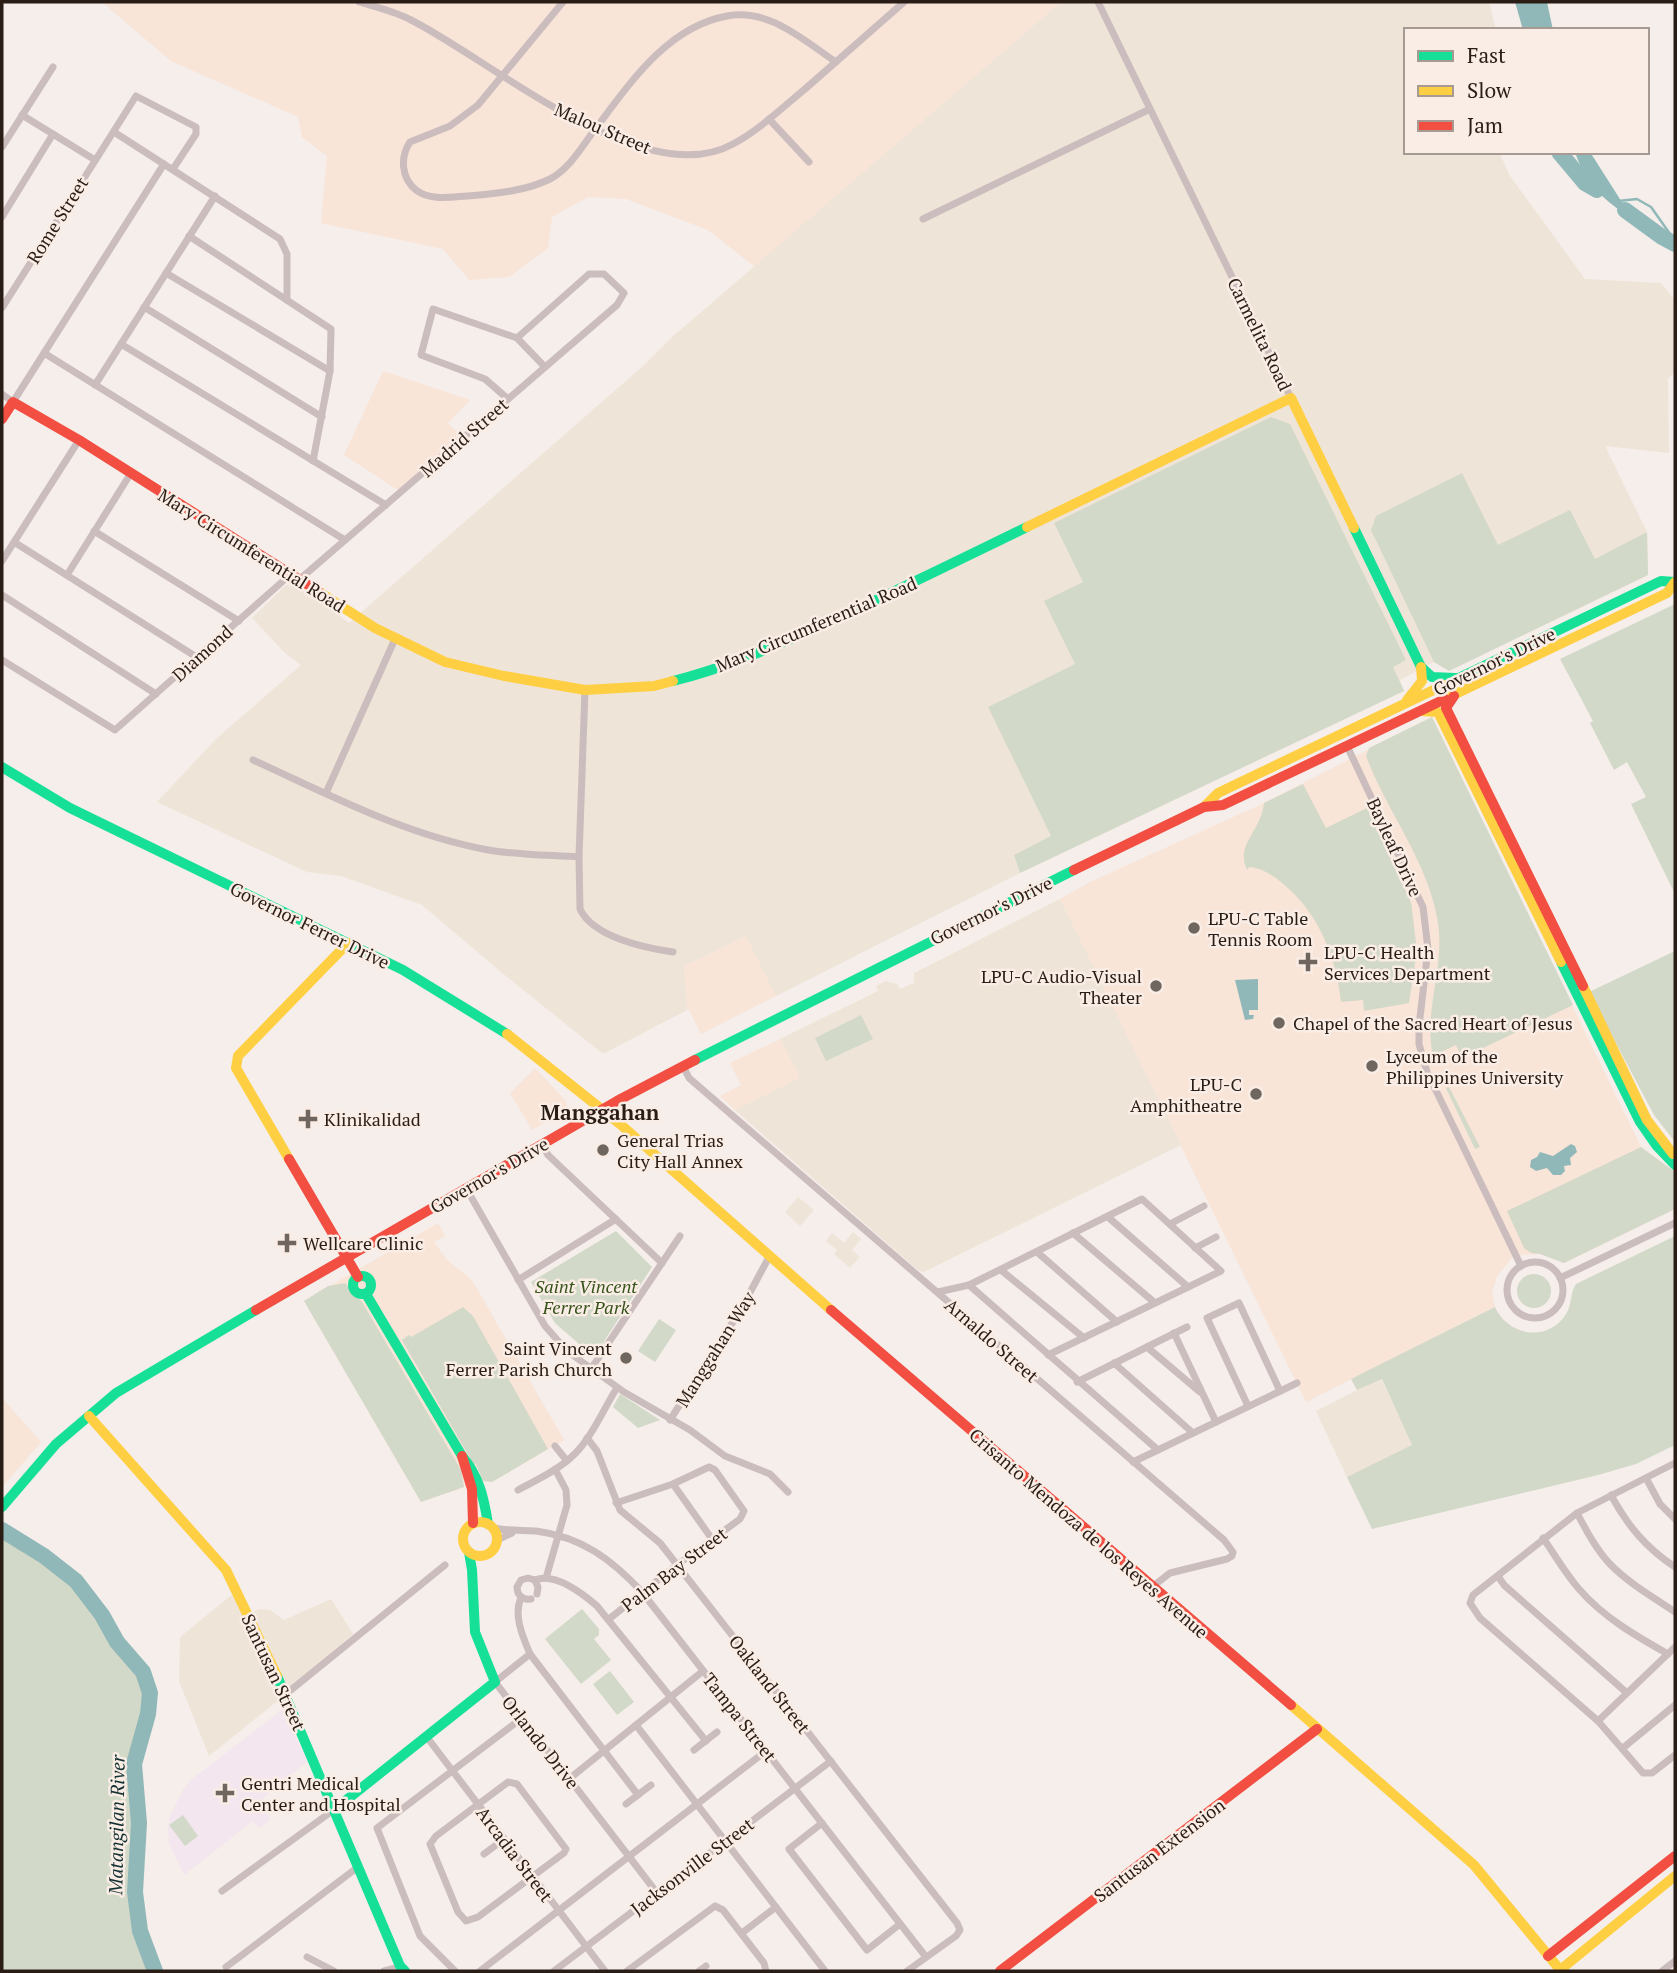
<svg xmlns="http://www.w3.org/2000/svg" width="1677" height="1973" font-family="'PT Serif',serif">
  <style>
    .built { fill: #f9e4d8 }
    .industrial { fill: #efe4d8 }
    .medical { fill: #f3e6ee }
    .green { fill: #d3d9c8 }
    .water { fill: #91b8b9 }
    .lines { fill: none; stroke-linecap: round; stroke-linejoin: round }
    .stream { stroke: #91b8b9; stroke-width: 2.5 }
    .river { stroke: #91b8b9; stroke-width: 16 }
    .street { stroke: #cbbdbe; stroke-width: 7 }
    .fast { stroke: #16e098; stroke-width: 10 }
    .slow { stroke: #ffcf43; stroke-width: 10 }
    .jam { stroke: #f24e42; stroke-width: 10 }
    .poi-dot { fill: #706660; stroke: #faede5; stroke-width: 2.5 }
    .labels { text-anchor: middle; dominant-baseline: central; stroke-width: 5; stroke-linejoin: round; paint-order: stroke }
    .street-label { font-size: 18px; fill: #291d16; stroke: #faede5 }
    .poi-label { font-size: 18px; fill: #291d16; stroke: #faede5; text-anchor: start }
    .park-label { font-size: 18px; font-style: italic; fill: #36541b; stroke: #faede5 }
    .water-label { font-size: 19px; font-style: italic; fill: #123133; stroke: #faede5 }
    .quarter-label { font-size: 21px; font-weight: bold; fill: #291d16; stroke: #faede5 }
  </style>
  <rect width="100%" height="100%" fill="#f5eeea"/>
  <!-- built -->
  <g class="built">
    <polygon points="102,2 1061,2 755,267 708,230 626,199 588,197 552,217 548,248 509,277 469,280 443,249 321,223 327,156 302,137 298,117 171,61"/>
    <polygon points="383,371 470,400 448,423 461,436 398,490 344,455"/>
    <polygon points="1432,717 1641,1147 1675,1172 1675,1209 1564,1263 1540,1254 1521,1255 1512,1258 1497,1276 1492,1293 1495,1307 1306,1402 1060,899 1088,883 1264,803"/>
    <polygon points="746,936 776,996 701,1034 689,1010 687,1010 684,966"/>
    <polygon points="780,1039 800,1078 735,1110 720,1096 741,1085 730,1063"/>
    <polygon points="535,1068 566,1101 567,1109 532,1130 510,1093"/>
    <polygon points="438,1223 445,1236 434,1242 447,1260 472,1280 564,1440 492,1482 483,1481 421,1502 304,1301"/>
    <polygon points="2,1398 41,1442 2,1487"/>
  </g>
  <!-- industrial -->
  <g class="industrial">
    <polygon points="1061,2 1489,2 1496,30 1406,30 1406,152 1499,152 1510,176 1585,279 1661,283 1675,300 1675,371 1668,379 1669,453 1605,446 1647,532 1648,575 1449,671 1434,662 1400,680 1404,691 1020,873 776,996 746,936 684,966 687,1010 603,1054 501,972 422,905 341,876 307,872 157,802 216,739 301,665 285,653 252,618 286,585 297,586 349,623 643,366 671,338"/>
    <polygon points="1060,899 1181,1145 924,1272 919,1271 735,1110 800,1078 780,1039 878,991 876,986 886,981 897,984 900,989 914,983 914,973"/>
    <polygon points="798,1197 814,1210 800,1226 785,1212"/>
    <polygon points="853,1232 861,1239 852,1250 860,1257 850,1268 834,1254 837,1250 826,1241 832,1233 844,1243"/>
    <polygon points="1381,1378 1413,1446 1347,1477 1316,1411"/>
    <polygon points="234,1593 243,1617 259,1609 270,1610 284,1620 331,1599 353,1634 280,1699 209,1756 179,1681 180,1637"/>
  </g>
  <!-- medical -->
  <polygon class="medical" points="282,1710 308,1761 263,1798 270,1820 259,1828 253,1821 184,1875 169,1843 168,1827 170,1816 184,1788 192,1779"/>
  <!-- green -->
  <g class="green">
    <polygon points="1271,417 1290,424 1406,660 1393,667 1404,691 1020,873 1014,855 1051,836 988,707 1075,664 1044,601 1083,582 1054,523"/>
    <polygon points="1462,473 1498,545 1570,510 1595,559 1647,532 1648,575 1449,671 1434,662 1371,530 1376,516"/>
    <polygon points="1675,604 1675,894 1631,804 1646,797 1627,762 1614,770 1590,723 1593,721 1560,659"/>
    <path d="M1432 717 1573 1005 1462 1058 1456 1045 1433 1056C1423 1011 1445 968 1438 923 1429 863 1387 812 1366 756L1369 748Z"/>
    <path d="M1303 784 1326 828 1367 808 1411 902 1417 950 1409 1003 1364 1011 1363 1000 1341 1002C1336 956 1318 912 1282 883 1272 875 1262 868 1249 867L1247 870C1235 844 1261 832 1264 803Z"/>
    <polygon points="1675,951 1675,1142 1654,1115 1589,992"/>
    <polygon points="861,1015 873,1039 826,1061 815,1038"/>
    <polygon points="1449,1087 1480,1147 1475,1149 1446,1088"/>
    <polygon points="1641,1147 1675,1172 1675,1209 1564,1263 1540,1254 1531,1253 1524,1248 1507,1211"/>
    <polygon points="616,1231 652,1267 594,1357 555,1323 531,1282"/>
    <path d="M1675 1236V1445L1636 1464 1598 1475 1372 1529 1347 1477 1412 1445 1382 1379 1357 1390 1351 1379 1495 1307C1508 1336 1548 1343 1566 1314 1572 1305 1570 1292 1576 1284Z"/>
    <circle cx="1534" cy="1291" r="17"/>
    <polygon points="345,1283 362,1302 461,1470 464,1487 421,1502 304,1301 328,1286"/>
    <polygon points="463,1307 473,1316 548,1449 492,1482 483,1481 476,1464 474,1465 402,1340 409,1335 411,1337"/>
    <polygon points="659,1319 676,1330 655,1362 638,1351"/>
    <polygon points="620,1394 660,1420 638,1428 613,1407"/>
    <polygon points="3,1531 44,1556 76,1581 102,1615 117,1642 143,1672 150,1693 148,1714 134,1764 139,1823 135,1892 140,1931 154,1971 2,1971"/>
    <polygon points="582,1609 599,1629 599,1635 594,1639 611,1660 581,1684 545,1639"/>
    <polygon points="610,1671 634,1702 617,1715 593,1684"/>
    <polygon points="183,1815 198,1836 185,1846 169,1825"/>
  </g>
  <!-- water -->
  <g class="water">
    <polygon points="1515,2 1547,2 1553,30 1523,30"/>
    <path d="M1575 152H1590L1625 207 1662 237C1624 213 1589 197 1575 152Z"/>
    <polygon points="1258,979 1258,1010 1249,1010 1249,1015 1254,1015 1253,1019 1245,1020 1235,980"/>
    <polygon points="1571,1144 1575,1146 1577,1152 1570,1158 1571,1165 1564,1166 1565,1171 1561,1175 1553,1175 1547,1168 1536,1171 1530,1167 1531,1160 1537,1157 1540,1152 1553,1156"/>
  </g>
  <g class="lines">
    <!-- stream -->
    <polyline class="stream" points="1618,201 1637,199 1651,207 1675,241"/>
    <!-- river -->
    <g class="river">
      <polyline points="1559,152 1585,183 1597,190"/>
      <polyline points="1625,210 1662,237 1675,244"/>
      <polyline points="2,1530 44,1556 76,1581 102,1615 117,1642 143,1672 150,1693 148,1714 134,1764 139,1823 135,1892 140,1931 155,1971"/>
    </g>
    <!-- street -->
    <g class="street">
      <path d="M359 2C376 7 394 11 409 19 489 58 643 194 733 144 759 130 782 108 805 89 838 60 871 31 904 2"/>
      <path d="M563 2 478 105 450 126 410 142C400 157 401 178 416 190 430 201 451 197 467 196 494 194 526 191 550 179 569 169 581 148 593 132 628 86 666 27 727 16 769 8 803 40 836 62"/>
      <polyline points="1098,2 1291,398"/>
      <polyline points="22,115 95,160"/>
      <polyline points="769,119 809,162"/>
      <polyline points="114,132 280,239 287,254 287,300"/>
      <polyline points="2,147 53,67"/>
      <polyline points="2,217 53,134"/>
      <polyline points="923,219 1150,109"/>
      <polyline points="189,236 331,329 330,371 313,461"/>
      <polyline points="166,273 330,371"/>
      <polyline points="144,307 322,417"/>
      <polyline points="2,308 136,96 196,127 196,134 173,169"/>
      <polyline points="121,344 386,505"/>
      <polyline points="44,353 345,540"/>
      <polyline points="95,385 215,196"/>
      <polyline points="2,394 13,402 164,164"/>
      <polyline points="508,399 485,379 421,355 433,309 517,338 545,367"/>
      <polyline points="94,531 239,621"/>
      <polyline points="14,542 198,658"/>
      <polyline points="2,561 79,440"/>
      <polyline points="67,575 131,473"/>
      <polyline points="300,579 617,305 624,293 604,274 589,274 517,338"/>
      <polyline points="2,595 156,694"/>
      <polyline points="2,660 115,730 291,574"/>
      <path d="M585 690 579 857 580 909C593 937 645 948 673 952"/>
      <polyline points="1347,746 1423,907 1428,949 1419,1026 1419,1044 1427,1072 1521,1266"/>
      <path d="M253 760C330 795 405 835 488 850 518 855 549 855 579 857"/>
      <polyline points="326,793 395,639"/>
      <polyline points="683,1066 689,1078 1224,1540 1233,1552 1232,1556 1227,1559 1170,1573 1152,1587"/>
      <polyline points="542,1144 548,1155 662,1263"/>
      <polyline points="466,1188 545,1326 567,1351 624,1392 690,1430 725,1456 770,1474 788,1492"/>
      <polyline points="1108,1217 1188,1287"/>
      <polyline points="1170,1224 1204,1206"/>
      <polyline points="1073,1233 1155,1303"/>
      <polyline points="1195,1248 1216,1237"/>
      <polyline points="1037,1252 1117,1322"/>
      <circle cx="1535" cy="1290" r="28"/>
      <polyline points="1001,1270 1084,1338"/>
      <polyline points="1560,1278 1675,1223"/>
      <polyline points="518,1280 616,1219"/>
      <polyline points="969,1285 1158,1450"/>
      <polyline points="938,1292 969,1285 1142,1199 1221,1271 1048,1355"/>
      <polyline points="1174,1333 1216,1422"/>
      <polyline points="1147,1347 1200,1392"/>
      <polyline points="1114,1363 1193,1433"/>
      <polyline points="591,1369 680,1236"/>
      <polyline points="1077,1382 1187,1327"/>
      <polyline points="1248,1406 1207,1318 1239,1303 1280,1391"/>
      <polyline points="670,1420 740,1311 769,1257"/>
      <polyline points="587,1438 597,1451 620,1510 660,1543 957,1923 960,1930 956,1936 907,1971"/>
      <polyline points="555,1446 567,1461"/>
      <polyline points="1133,1462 1297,1383"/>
      <polyline points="1675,1463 1577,1513 1473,1595 1470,1603 1480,1618 1598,1721 1643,1773 1652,1773 1675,1755"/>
      <polyline points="1646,1478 1660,1504 1675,1519"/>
      <polyline points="673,1484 712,1539"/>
      <path d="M518 1490C540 1478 565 1467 581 1447 595 1430 604 1409 615 1391"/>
      <path d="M1611 1495C1627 1525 1646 1548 1675 1567"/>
      <path d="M1577 1513C1586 1530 1596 1549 1609 1563 1628 1583 1653 1597 1675 1612"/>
      <path d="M493 1528C507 1531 522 1530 536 1531 582 1537 611 1559 642 1592L926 1957"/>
      <path d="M1543 1538C1555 1555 1565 1573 1579 1589 1603 1617 1636 1636 1668 1654"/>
      <polyline points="497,1540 512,1533"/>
      <polyline points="1498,1576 1504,1585 1627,1693"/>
      <polyline points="546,1578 567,1505 566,1490 555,1469"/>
      <path d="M535 1580C555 1572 582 1593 597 1606L706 1741"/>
      <path d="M521 1598C513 1615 523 1637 530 1654L638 1795"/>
      <path d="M531 1599C522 1600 517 1595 517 1587L521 1580 528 1578 535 1580 538 1587 537 1594"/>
      <polyline points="609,1619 677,1565 740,1519 744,1511 715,1470 709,1467 673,1484 616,1503"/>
      <polyline points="530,1654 495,1682 657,1893"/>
      <polyline points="286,1694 445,1565"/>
      <polyline points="1598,1721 1675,1647"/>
      <polyline points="636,1725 825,1971"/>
      <polyline points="426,1736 605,1971"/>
      <polyline points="1623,1748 1675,1705"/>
      <polyline points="694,1750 717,1732"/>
      <polyline points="569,1779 703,1671"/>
      <polygon points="508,1782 517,1784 566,1849 564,1853 478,1917 466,1921 458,1912 430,1844 436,1836"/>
      <polyline points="626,1804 651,1785"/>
      <polyline points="822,1823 789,1849 867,1950 900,1924"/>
      <polyline points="484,1854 504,1839"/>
      <polyline points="222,1891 335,1809"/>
      <polyline points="742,1933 776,1907"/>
      <polyline points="307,1957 334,1971"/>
      <polyline points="226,1967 358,1867"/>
      <polyline points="384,1971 400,1967"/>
      <polyline points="455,1971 420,1936 377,1828 522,1718"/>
      <polyline points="480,1971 766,1751"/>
      <polyline points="554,1971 831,1761"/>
      <polyline points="627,1971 715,1906 723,1910 764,1963 766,1971"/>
      <polyline points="699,1971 706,1966"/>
      <polyline points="1662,1971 1675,1961"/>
    </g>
    <!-- fast -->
    <g class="fast">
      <polyline points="1354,528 1421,667 1432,677 1455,678"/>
      <path d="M673 681C722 669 768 649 814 629 886 596 957 561 1027 527"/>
      <polyline points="1444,685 1661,581 1675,582"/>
      <polyline points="2,767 70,808 403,970 507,1034"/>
      <polyline points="1561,962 1640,1122 1656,1145 1675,1165"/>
      <polyline points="695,1060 1074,870"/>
      <circle cx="362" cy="1285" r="9"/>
      <path d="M366 1294 462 1456C479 1476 484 1498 488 1524"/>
      <polyline points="2,1507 56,1444 116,1393 256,1310"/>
      <polyline points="277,1676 400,1966 405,1971"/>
      <polyline points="335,1809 495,1682 475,1632 472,1570 469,1552"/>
    </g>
    <!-- slow -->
    <g class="slow">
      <polyline points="1027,527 1291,398 1354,528"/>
      <polyline points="319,592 375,628 445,662 504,676 585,690 654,686 673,681"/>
      <polyline points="1445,699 1667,593 1675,582"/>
      <polyline points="1407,700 1422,681 1421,667"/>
      <polyline points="1421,711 1438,712 1561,962"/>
      <polyline points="1204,807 1218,793 1444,685"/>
      <polyline points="1583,986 1647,1120 1673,1154"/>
      <polyline points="507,1034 620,1124 831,1310"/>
      <polyline points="289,1159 236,1068 238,1056 348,943"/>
      <polyline points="89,1416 226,1570 277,1676"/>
      <circle cx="480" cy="1539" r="17"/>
      <polyline points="1291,1705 1474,1865 1561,1971"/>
      <polyline points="1560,1970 1675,1876"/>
    </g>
    <!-- jam -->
    <g class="jam">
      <polyline points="2,419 13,402 79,440 319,592"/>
      <polyline points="1454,696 1446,708 1583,986"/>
      <polyline points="1074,870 1204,807 1223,805 1445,699"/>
      <polyline points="289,1159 358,1277"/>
      <polyline points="256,1310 617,1101 695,1060"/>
      <polyline points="831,1310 1291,1705"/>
      <polyline points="462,1456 472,1489 473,1523"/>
      <polyline points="1548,1956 1675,1856"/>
      <polyline points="1000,1971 1317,1729"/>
    </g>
  </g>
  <!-- markers -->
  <g class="poi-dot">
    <circle cx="1194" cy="928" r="7"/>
    <path d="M1304.5 951.5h7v7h7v7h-7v7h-7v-7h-7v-7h7z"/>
    <circle cx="1156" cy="986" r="7"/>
    <circle cx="1279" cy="1023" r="7"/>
    <circle cx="1372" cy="1066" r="7"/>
    <circle cx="1256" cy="1094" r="7"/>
    <path d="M304.5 1108.5h7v7h7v7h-7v7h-7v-7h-7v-7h7z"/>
    <circle cx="603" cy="1150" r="7"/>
    <path d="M283.5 1232.5h7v7h7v7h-7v7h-7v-7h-7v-7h7z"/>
    <circle cx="626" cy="1358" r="7"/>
    <path d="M221.5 1782.5h7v7h7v7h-7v7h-7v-7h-7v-7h7z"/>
  </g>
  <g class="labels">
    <!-- street labels -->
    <g class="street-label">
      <text transform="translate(603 128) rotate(23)">Malou Street</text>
      <text transform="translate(57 220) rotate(-58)">Rome Street</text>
      <text transform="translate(1260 334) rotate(64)">Carmelita Road</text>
      <text transform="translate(464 437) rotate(-41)">Madrid Street</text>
      <text transform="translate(252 550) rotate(32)">Mary Circumferential Road</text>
      <text transform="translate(816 624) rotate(-23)">Mary Circumferential Road</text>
      <text transform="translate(202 653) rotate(-42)">Diamond</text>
      <text transform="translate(1494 661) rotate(-26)">Governor's Drive</text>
      <text transform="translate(1395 847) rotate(65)">Bayleaf Drive</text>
      <text transform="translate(991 910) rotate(-26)">Governor's Drive</text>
      <text transform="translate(310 925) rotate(26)">Governor Ferrer Drive</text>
      <text transform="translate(489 1175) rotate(-30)">Governor's Drive</text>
      <text transform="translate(992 1340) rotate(41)">Arnaldo Street</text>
      <text transform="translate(715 1349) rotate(-58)">Manggahan Way</text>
      <text transform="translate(1089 1533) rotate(41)">Crisanto Mendoza de los Reyes Avenue</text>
      <text transform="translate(674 1569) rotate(-37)">Palm Bay Street</text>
      <text transform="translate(274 1672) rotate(65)">Santusan Street</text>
      <text transform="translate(770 1684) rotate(52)">Oakland Street</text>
      <text transform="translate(740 1717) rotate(52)">Tampa Street</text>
      <text transform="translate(541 1742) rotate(52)">Orlando Drive</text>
      <text transform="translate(1159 1850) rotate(-37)">Santusan Extension</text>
      <text transform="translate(515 1854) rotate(53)">Arcadia Street</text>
      <text transform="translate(692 1866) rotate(-37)">Jacksonville Street</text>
    </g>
    <!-- poi labels -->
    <g class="poi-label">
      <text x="1208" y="918">LPU-C Table<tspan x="1208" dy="21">Tennis Room</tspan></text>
      <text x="1324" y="952">LPU-C Health<tspan x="1324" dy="21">Services Department</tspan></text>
      <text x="1142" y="976" text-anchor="end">LPU-C Audio-Visual<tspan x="1142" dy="21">Theater</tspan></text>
      <text x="1293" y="1023">Chapel of the Sacred Heart of Jesus</text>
      <text x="1386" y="1056">Lyceum of the<tspan x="1386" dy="21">Philippines University</tspan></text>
      <text x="1242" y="1084" text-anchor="end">LPU-C<tspan x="1242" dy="21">Amphitheatre</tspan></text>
      <text x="324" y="1119">Klinikalidad</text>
      <text x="617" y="1140">General Trias<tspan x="617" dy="21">City Hall Annex</tspan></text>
      <text x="303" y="1243">Wellcare Clinic</text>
      <text x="612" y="1348" text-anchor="end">Saint Vincent<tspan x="612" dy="21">Ferrer Parish Church</tspan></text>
      <text x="241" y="1783">Gentri Medical<tspan x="241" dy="21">Center and Hospital</tspan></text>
    </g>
    <!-- park labels -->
    <g class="park-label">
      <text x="586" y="1286">Saint Vincent<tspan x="586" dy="21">Ferrer Park</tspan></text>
    </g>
    <!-- water labels -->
    <g class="water-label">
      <text transform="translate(116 1825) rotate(-89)">Matangilan River</text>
    </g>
    <!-- quarter labels -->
    <g class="quarter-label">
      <text x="600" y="1112">Manggahan</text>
    </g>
  </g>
  <!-- border -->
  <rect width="1677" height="1973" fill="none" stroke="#291d16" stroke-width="7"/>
  <!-- legend -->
  <rect x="1404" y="28" width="245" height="126" fill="#faede5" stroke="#a69a92" stroke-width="2"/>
  <rect x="1418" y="51" width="35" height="10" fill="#16e098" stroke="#a69a92" stroke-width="2"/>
  <text x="1467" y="63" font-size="21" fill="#291d16">Fast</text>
  <rect x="1418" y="86" width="35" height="10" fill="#ffcf43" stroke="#a69a92" stroke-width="2"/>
  <text x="1467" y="98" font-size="21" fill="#291d16">Slow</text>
  <rect x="1418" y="121" width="35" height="10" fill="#f24e42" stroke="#a69a92" stroke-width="2"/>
  <text x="1467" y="133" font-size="21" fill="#291d16">Jam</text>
</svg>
